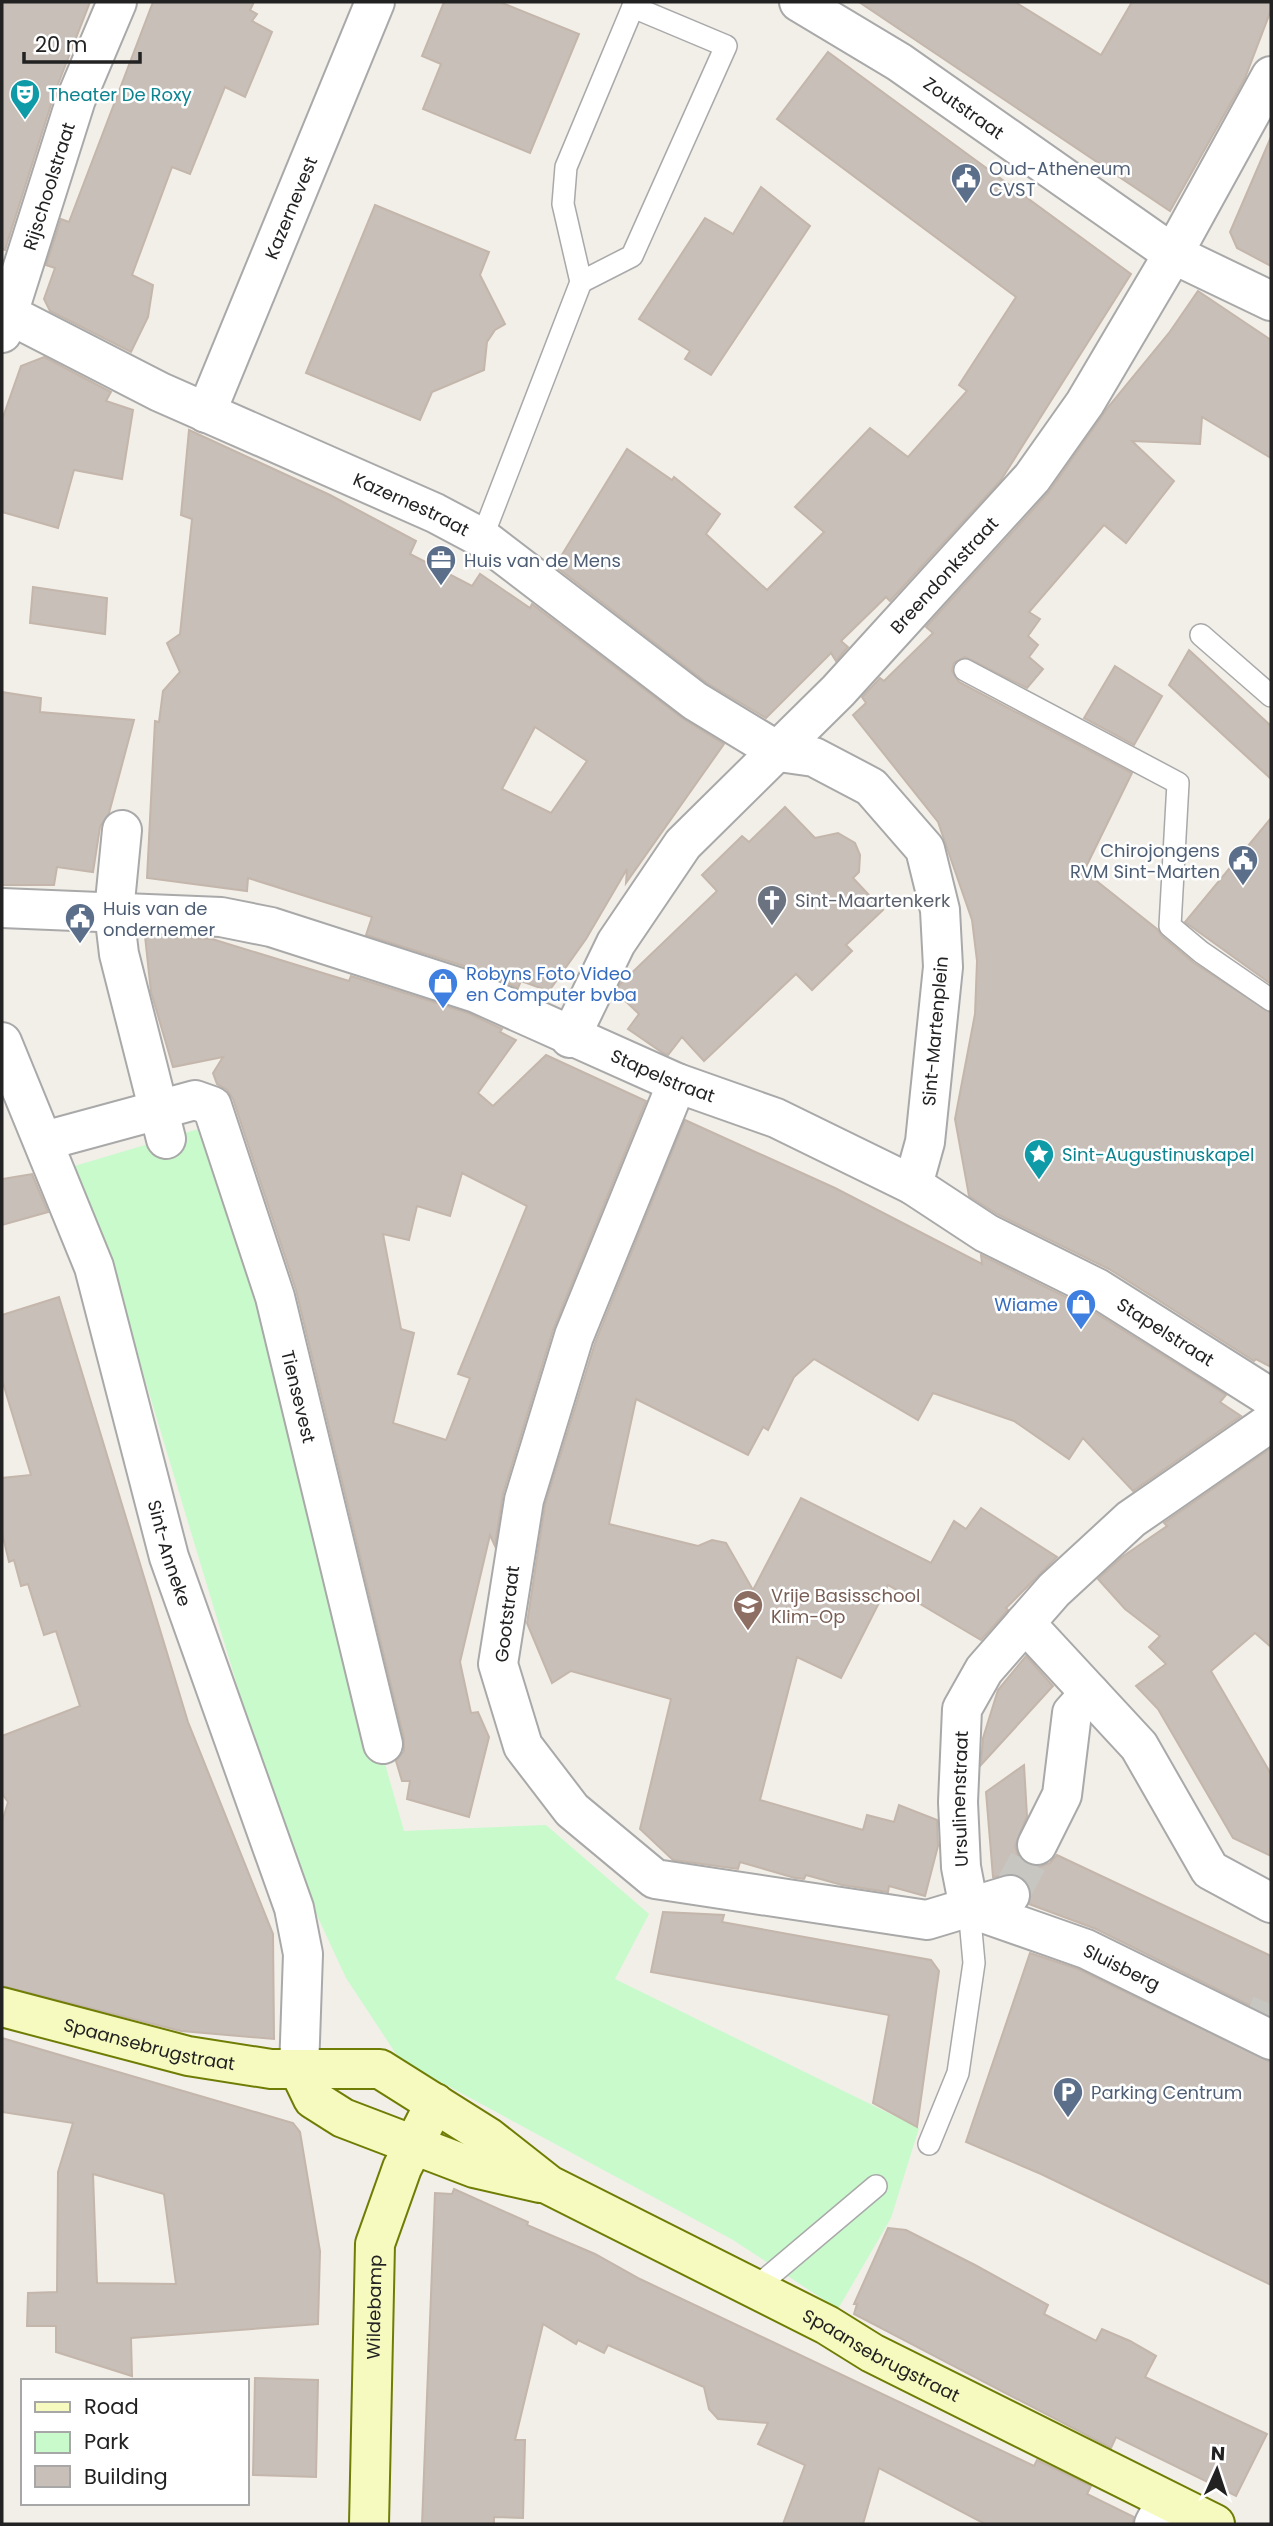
<svg xmlns="http://www.w3.org/2000/svg" width="1273" height="2526" font-family="Poppins,sans-serif">
  <style>
    .park { fill: #c8facc }
    .building { fill: #c7bfb8; stroke: #c4b6ab; stroke-width: 2; fill-rule: evenodd }
    .lines { fill: none; stroke-linecap: round; stroke-linejoin: round }
    .street-tunnel { stroke: #c8c6c1; stroke-width: 38; stroke-dasharray: 38 19; stroke-linecap: butt }
    .lane-casing { stroke: #a9a9a9; stroke-width: 24 }
    .street-casing { stroke: #a9a9a9; stroke-width: 42 }
    .secondary-casing { stroke: #707d05; stroke-width: 42 }
    .lane { stroke: #fff; stroke-width: 21 }
    .street { stroke: #fff; stroke-width: 38 }
    .secondary { stroke: #f7fabf; stroke-width: 38 }
    .labels { text-anchor: middle; dominant-baseline: central; stroke-width: 5; stroke-linejoin: round; paint-order: stroke }
    .culture-label { font-size: 18px; fill: #0d838f; stroke: #fff; text-anchor: start }
    .street-label { font-size: 18px; fill: #222; stroke: #fff }
    .service-label { font-size: 18px; fill: #4e5e75; stroke: #fff; text-anchor: start }
    .worship-label { font-size: 18px; fill: #5b616d; stroke: #fff; text-anchor: start }
    .shop-label { font-size: 18px; fill: #366cbe; stroke: #fff; text-anchor: start }
    .education-label { font-size: 18px; fill: #785e54; stroke: #fff; text-anchor: start }
  </style>
  <rect width="100%" height="100%" fill="#f2efe9"/>
  <!-- park -->
  <polygon class="park" points="205,1127 404,1831 546,1825 649,1914 615,1979 919,2128 891,2218 838,2309 733,2240 400,2060 346,1978 287,1851 128,1323 68,1168"/>
  <!-- building -->
  <g class="building">
    <polygon points="2,2 90,2 55,92 5,250 2,249"/>
    <polygon points="153,2 254,2 250,10 257,14 252,21 272,32 245,97 225,87 190,174 172,167 132,275 153,285 148,317 131,352 50,311 44,299 55,268 46,265 61,219 69,222"/>
    <polygon points="444,2 500,2 579,34 530,153 423,109 441,64 422,56"/>
    <polygon points="859,2 1015,2 1101,55 1132,2 1271,2 1271,10 1245,78 1170,211"/>
    <polygon points="828,52 1131,274 1001,480 890,601 886,597 841,641 848,647 836,661 831,653 766,718 707,683 555,566 627,449 672,480 674,477 720,514 706,534 767,590 824,532 795,507 870,428 908,457 967,391 959,385 1016,297 777,119"/>
    <polygon points="1271,137 1271,266 1237,248 1230,232"/>
    <polygon points="761,187 810,226 711,375 685,359 690,351 639,319 705,218 733,234"/>
    <polygon points="375,205 489,252 480,275 505,324 495,330 487,342 484,370 432,392 420,420 306,373"/>
    <polygon points="1198,291 1271,340 1271,458 1202,417 1200,444 1132,441 1174,481 1126,543 1104,525 1029,612 1040,619 1028,636 1038,645 1029,657 1043,669 1027,688 965,657 954,663 952,671 959,682 1132,773 1084,871 1157,929 1162,936 1194,963 1271,1013 1271,1367 1256,1359 1254,1361 1109,1269 997,1214 969,1196 955,1119 975,1014 977,961 972,920 938,822 853,715 866,703 862,697 880,678 884,681 933,633 926,627 1048,493 1109,406 1169,333"/>
    <polygon points="44,357 111,392 106,401 133,410 122,479 74,470 58,528 2,512 2,420 21,366"/>
    <path d="M189 430 330 495 416 541 410 554 472 586 480 574 530 608 532 604 682 718 724 744 626 883 627 869 586 939 549 991 521 981 518 988 483 972 366 935 372 917 248 878 247 891 147 878 155 721 159 722 163 691 180 672 167 643 180 634 192 519 181 515ZM535 727 587 761 551 813 502 789Z"/>
    <polygon points="33,587 107,598 105,634 30,623"/>
    <polygon points="1189,650 1271,726 1271,779 1169,685"/>
    <polygon points="1115,666 1162,696 1134,745 1084,718"/>
    <polygon points="2,692 41,698 40,712 134,720 109,813 100,827 93,872 57,867 54,885 2,885"/>
    <polygon points="785,807 815,838 838,833 855,843 860,855 859,872 853,878 883,910 846,945 852,951 812,990 796,974 704,1061 682,1037 668,1055 663,1053 628,1029 639,1014 616,992 620,984 717,891 702,875 742,836 749,842"/>
    <polygon points="1271,818 1271,984 1185,922"/>
    <path d="M145 936 212 939 349 981 351 976 468 1013 502 1029 500 1032 516 1040 478 1093 493 1106 546 1055 646 1101 553 1330 503 1494 495 1546 490 1535 460 1662 471 1713 478 1712 489 1737 469 1817 407 1799 410 1781H402L396 1761 404 1751V1739L296 1290 233 1099 227 1090 217 1084 213 1073 223 1057 173 1067 151 992ZM462 1173 527 1206 458 1374 470 1378 446 1440 393 1423 414 1333 401 1329 383 1234 409 1240 417 1206 450 1216Z"/>
    <polygon points="685,1120 835,1188 982,1264 981,1255 1086,1307 1226,1395 1220,1402 1241,1416 1133,1491 1083,1438 1069,1459 1014,1421 933,1393 918,1420 814,1359 794,1377 768,1430 763,1427 748,1455 636,1399 609,1524 698,1546 712,1540 726,1543 753,1590 801,1498 931,1563 954,1521 966,1529 981,1508 1057,1557 1006,1608 1008,1610 981,1640 888,1585 841,1678 797,1657 760,1800 863,1830 867,1815 894,1822 899,1805 937,1820 938,1846 925,1896 889,1886 888,1892 842,1885 806,1875 804,1879 795,1878 740,1862 738,1869 673,1860 640,1829 671,1699 571,1671 552,1683 527,1623 545,1505 595,1343"/>
    <polygon points="32,1174 48,1212 2,1225 2,1179"/>
    <polygon points="59,1297 188,1722 273,1934 274,2039 181,2031 2,1986 2,1822 8,1802 2,1794 2,1736 80,1706 56,1631 44,1635 28,1584 21,1586 14,1560 9,1562 2,1533 2,1478 31,1475 2,1380 2,1315"/>
    <polygon points="1271,1448 1271,1647 1255,1633 1211,1671 1271,1774 1271,1856 1233,1838 1158,1709 1136,1686 1166,1664 1149,1647 1160,1636 1125,1609 1098,1579 1122,1557 1167,1526 1164,1523"/>
    <polygon points="1026,1656 1053,1686 981,1765 983,1738 998,1690"/>
    <polygon points="1024,1765 1027,1816 1015,1846 1019,1858 1028,1865 1039,1867 1050,1863 1057,1855 1271,1956 1271,2016 1096,1929 1029,1904 1031,1888 1024,1879 1016,1874 993,1877 986,1792"/>
    <polygon points="663,1912 724,1915 722,1922 931,1960 939,1971 917,2127 873,2103 889,2015 651,1972"/>
    <polygon points="1030,1953 1078,1969 1271,2062 1271,2285 1041,2174 966,2142"/>
    <path d="M2 2038 293 2123 300 2132 320 2251 318 2324 131 2338 132 2376 56 2352V2326H27L28 2293 57 2292 58 2172 73 2123 2 2112ZM93 2174 164 2194 176 2284 97 2283Z"/>
    <polygon points="454,2189 528,2222 527,2225 595,2254 640,2279 1034,2466 1037,2460 1091,2486 1087,2494 1134,2517 1132,2524 985,2524 879,2468 863,2524 783,2524 805,2465 758,2444 768,2423 718,2419 709,2409 704,2387 608,2345 604,2353 578,2340 576,2344 543,2324 515,2440 525,2440 523,2518 494,2517 494,2524 422,2524 435,2193 452,2194"/>
    <polygon points="888,2228 906,2230 975,2265 1048,2305 1044,2314 1096,2341 1102,2329 1130,2341 1156,2356 1145,2377 1267,2434 1236,2496 1116,2437 1111,2448 854,2314 857,2304 854,2304"/>
    <polygon points="255,2378 318,2380 316,2477 253,2475"/>
  </g>
  <g class="lines">
    <!-- street-tunnel -->
    <g class="street-tunnel">
      <polyline points="1010,1895 1037,1845"/>
      <polyline points="1266,2016 1271,2004"/>
    </g>
    <!-- lane casing -->
    <g class="lane-casing">
      <g id="lane">
        <polyline points="581,282 632,256 726,46 633,7"/>
        <polyline points="482,538 581,282 563,204 566,167 635,2"/>
        <polyline points="1201,635 1271,696"/>
        <polyline points="965,670 1178,783 1170,926 1201,952 1271,1000"/>
        <polyline points="929,2144 958,2073 974,1963 969,1908"/>
        <polyline points="754,2289 876,2186"/>
      </g>
    </g>
    <!-- street casing -->
    <g class="street-casing">
      <g id="street">
        <path id="s1" d="M799 2 899 62 1173 254 1271 301"/>
        <path id="s2" d="M8 314 160 392 435 513 482 538 695 701 779 752 814 757 871 787 925 849 940 910 943 967 925 1142 913 1185"/>
        <path id="s3" d="M2 333 76 99 117 2"/>
        <path id="s4" d="M206 413 375 2"/>
        <polyline points="122,830 114,912 119,954 166,1139"/>
        <path id="s5" d="M2 908 221 917 271 927 476 993 677 1083 776 1118 913 1185 986 1233 1097 1288 1271 1398"/>
        <path id="s6" d="M570 1038 616 943 683 844 838 691 1032 478 1085 403 1173 254 1271 76"/>
        <path id="s7" d="M2 1042 94 1267 169 1557 294 1908 303 1954 299 2070"/>
        <polyline points="677,1083 574,1336 524,1500 498,1664 523,1746 572,1810 655,1879 927,1920 1010,1895"/>
        <path id="s8" d="M44 1141 195 1100 212 1106 275 1297 383 1744"/>
        <polyline points="1025,1623 1139,1746 1210,1870 1271,1903"/>
        <polyline points="1037,1845 1062,1795 1072,1713 1090,1693"/>
        <path id="s9" d="M969 1908 961 1867 958 1802 962 1709 984 1670 1054 1590 1131 1519 1271 1422"/>
        <path id="s10" d="M969 1908 1086 1949 1271 2040"/>
        <polyline points="1154,2524 1166,2501"/>
      </g>
    </g>
    <!-- secondary casing -->
    <g class="secondary-casing">
      <g id="secondary">
        <path id="s11" d="M2 2007 188 2056 271 2069H380L488 2137 549 2185 827 2325 872 2353 1215 2524"/>
        <polyline points="299,2070 313,2099 343,2118 474,2168 540,2183"/>
        <path id="s12" d="M369 2524 375 2244 402 2168 435 2103"/>
      </g>
    </g>
    <!-- lane -->
    <use href="#lane" class="lane"/>
    <!-- street -->
    <use href="#street" class="street"/>
    <!-- secondary -->
    <use href="#secondary" class="secondary"/>
  </g>
  <!-- icons -->
  <defs>
    <g id="theatre-pin" transform="scale(1.575)"><path d="M0 17L-7.5 6A9.5 9.5 0 1 1 7.5 6Z" fill="#0f9aa8" stroke="#fff"/><path d="M-5-5.5Q0-4 5-5.5V0Q5 5 0 6Q-5 5-5 0ZM-3.3-2.5H-1v1.5H-3.3ZM1-2.5H3.3v1.5H1ZM-2.8 1Q0 5.5 2.8 1Z" fill="#fff"/></g>
    <g id="civic-pin" transform="scale(1.575)"><path d="M0 17L-7.5 6A9.5 9.5 0 1 1 7.5 6Z" fill="#5c6f8a" stroke="#fff"/><path d="M-.6-6.5H3V-4.5H.6V-3L4-1V1h2V6H-6V1h2V-1L-.6-3ZM-1.2 2.5V6h2.4V2.5Z" fill="#fff"/></g>
    <g id="office-pin" transform="scale(1.575)"><path d="M0 17L-7.5 6A9.5 9.5 0 1 1 7.5 6Z" fill="#5c6f8a" stroke="#fff"/><path d="M-6-3h4V-5.5h4V-3h4V5H-6ZM-1-4.5V-3h2v-1.5ZM-6 0V1H6V0Z" fill="#fff"/></g>
    <g id="church-pin" transform="scale(1.575)"><path d="M0 17L-7.5 6A9.5 9.5 0 1 1 7.5 6Z" fill="#6b7280" stroke="#fff"/><path d="M-1.2-6h2.4v3.5h3.3v2.4h-3.3V6h-2.4V-.1h-3.3v-2.4h3.3Z" fill="#fff"/></g>
    <g id="shop-pin" transform="scale(1.575)"><path d="M0 17L-7.5 6A9.5 9.5 0 1 1 7.5 6Z" fill="#3f7fe0" stroke="#fff"/><path d="M-5-2.5h2.3a2.7 3.5 0 0 1 5.4 0H5L5.5 6h-11ZM-1.5-2.5h3a1.5 2.3 0 0 0-3 0Z" fill="#fff"/></g>
    <g id="sight-pin" transform="scale(1.575)"><path d="M0 17L-7.5 6A9.5 9.5 0 1 1 7.5 6Z" fill="#0f9aa8" stroke="#fff"/><path d="M0-6L1.8-2.2L6-1.7L2.9 1.2L3.7 5.4L0 3.3L-3.7 5.4L-2.9 1.2L-6-1.7L-1.8-2.2Z" fill="#fff"/></g>
    <g id="school-pin" transform="scale(1.575)"><path d="M0 17L-7.5 6A9.5 9.5 0 1 1 7.5 6Z" fill="#8d6e63" stroke="#fff"/><path d="M0-5L7-2L0 1L-7-2ZM-4 1L0 2.5L4 1V4Q0 6-4 4Z" fill="#fff"/></g>
    <g id="parking-pin" transform="scale(1.575)"><path d="M0 17L-7.5 6A9.5 9.5 0 1 1 7.5 6Z" fill="#5c6f8a" stroke="#fff"/><path d="M-3.5-5.5H1a3.5 3.5 0 0 1 0 7H-1V5.5H-3.5ZM-1-3.4V-.6H.8a1.4 1.4 0 0 0 0-2.8Z" fill="#fff"/></g>
  </defs>
  <g fill-rule="evenodd">
    <use href="#theatre-pin" x="25" y="94"/>
    <use href="#civic-pin" x="966" y="178"/>
    <use href="#office-pin" x="441" y="560"/>
    <use href="#civic-pin" x="1243" y="860"/>
    <use href="#church-pin" x="772" y="900"/>
    <use href="#civic-pin" x="80" y="918"/>
    <use href="#shop-pin" x="443" y="983"/>
    <use href="#sight-pin" x="1039" y="1154"/>
    <use href="#shop-pin" x="1081" y="1304"/>
    <use href="#school-pin" x="748" y="1605"/>
    <use href="#parking-pin" x="1068" y="2092"/>
  </g>
  <g class="labels">
    <!-- culture labels -->
    <g class="culture-label">
      <text x="48" y="94">Theater De Roxy</text>
      <text x="1062" y="1154">Sint-Augustinuskapel</text>
    </g>
    <!-- street labels -->
    <g class="street-label">
      <text stroke="none"><textPath href="#s1" startOffset="196">Zoutstraat</textPath></text>
      <text stroke="none"><textPath href="#s3" startOffset="154">Rijschoolstraat</textPath></text>
      <text stroke="none"><textPath href="#s4" startOffset="222">Kazernevest</textPath></text>
      <text stroke="none"><textPath href="#s2" startOffset="446">Kazernestraat</textPath></text>
      <text stroke="none"><textPath href="#s6" startOffset="600">Breendonkstraat</textPath></text>
      <text transform="translate(935 1031) rotate(-85)">Sint-Martenplein</text>
      <text stroke="none"><textPath href="#s5" startOffset="690">Stapelstraat</textPath></text>
      <text stroke="none"><textPath href="#s5" startOffset="1256">Stapelstraat</textPath></text>
      <text stroke="none"><textPath href="#s8" startOffset="478">Tiensevest</textPath></text>
      <text stroke="none"><textPath href="#s7" startOffset="539">Sint-Anneke</textPath></text>
      <text transform="translate(507 1614) rotate(-83)">Gootstraat</text>
      <text stroke="none"><textPath href="#s9" startOffset="110">Ursulinenstraat</textPath></text>
      <text stroke="none"><textPath href="#s10" startOffset="164">Sluisberg</textPath></text>
      <text stroke="none"><textPath href="#s11" startOffset="152">Spaansebrugstraat</textPath></text>
      <text stroke="none"><textPath href="#s12" startOffset="217">Wildebamp</textPath></text>
      <text stroke="none"><textPath href="#s11" startOffset="964">Spaansebrugstraat</textPath></text>
    </g>
    <!-- service labels -->
    <g class="service-label">
      <text x="989" y="168">Oud-Atheneum<tspan x="989" dy="21">CVST</tspan></text>
      <text x="464" y="560">Huis van de Mens</text>
      <text x="1220" y="850" text-anchor="end">Chirojongens<tspan x="1220" dy="21">RVM Sint-Marten</tspan></text>
      <text x="103" y="908">Huis van de<tspan x="103" dy="21">ondernemer</tspan></text>
      <text x="1091" y="2092">Parking Centrum</text>
    </g>
    <!-- worship labels -->
    <g class="worship-label">
      <text x="795" y="900">Sint-Maartenkerk</text>
    </g>
    <!-- shop labels -->
    <g class="shop-label">
      <text x="466" y="973">Robyns Foto Video<tspan x="466" dy="21">en Computer bvba</tspan></text>
      <text x="1058" y="1304" text-anchor="end">Wiame</text>
    </g>
    <!-- education labels -->
    <g class="education-label">
      <text x="771" y="1595">Vrije Basisschool<tspan x="771" dy="21">Klim-Op</tspan></text>
    </g>
  </g>
  <!-- border -->
  <rect width="1273" height="2526" fill="none" stroke="#222222" stroke-width="7"/>
  <!-- legend -->
  <rect x="21" y="2379" width="228" height="126" fill="#ffffff" stroke="#a7a7a7" stroke-width="2"/>
  <rect x="35" y="2402" width="35" height="10" fill="#f7fabf" stroke="#a7a7a7" stroke-width="2"/>
  <text x="84" y="2414" font-size="21" fill="#222222">Road</text>
  <rect x="35" y="2432" width="35" height="21" fill="#c8facc" stroke="#a7a7a7" stroke-width="2"/>
  <text x="84" y="2449" font-size="21" fill="#222222">Park</text>
  <rect x="35" y="2466" width="35" height="21" fill="#c7bfb8" stroke="#a7a7a7" stroke-width="2"/>
  <text x="84" y="2484" font-size="21" fill="#222222">Building</text>
  <!-- north arrow -->
  <g transform="translate(1217 2470) rotate(3)" stroke="#ffffff" stroke-width="5" paint-order="stroke">
  <path d="M0-5L12 26L0 18L-12 26Z" fill="#222222"/>
  <text y="-10" font-size="19" font-weight="bold" text-anchor="middle" fill="#222222">N</text>
  </g>
  <!-- scale -->
  <path d="M24 52v10h116v-10" fill="none" stroke="#222222" stroke-width="3.5"/>
  <text x="35" y="52" font-size="21" fill="#222222" stroke="#ffffff" stroke-width="5" paint-order="stroke">20 m</text>
</svg>
